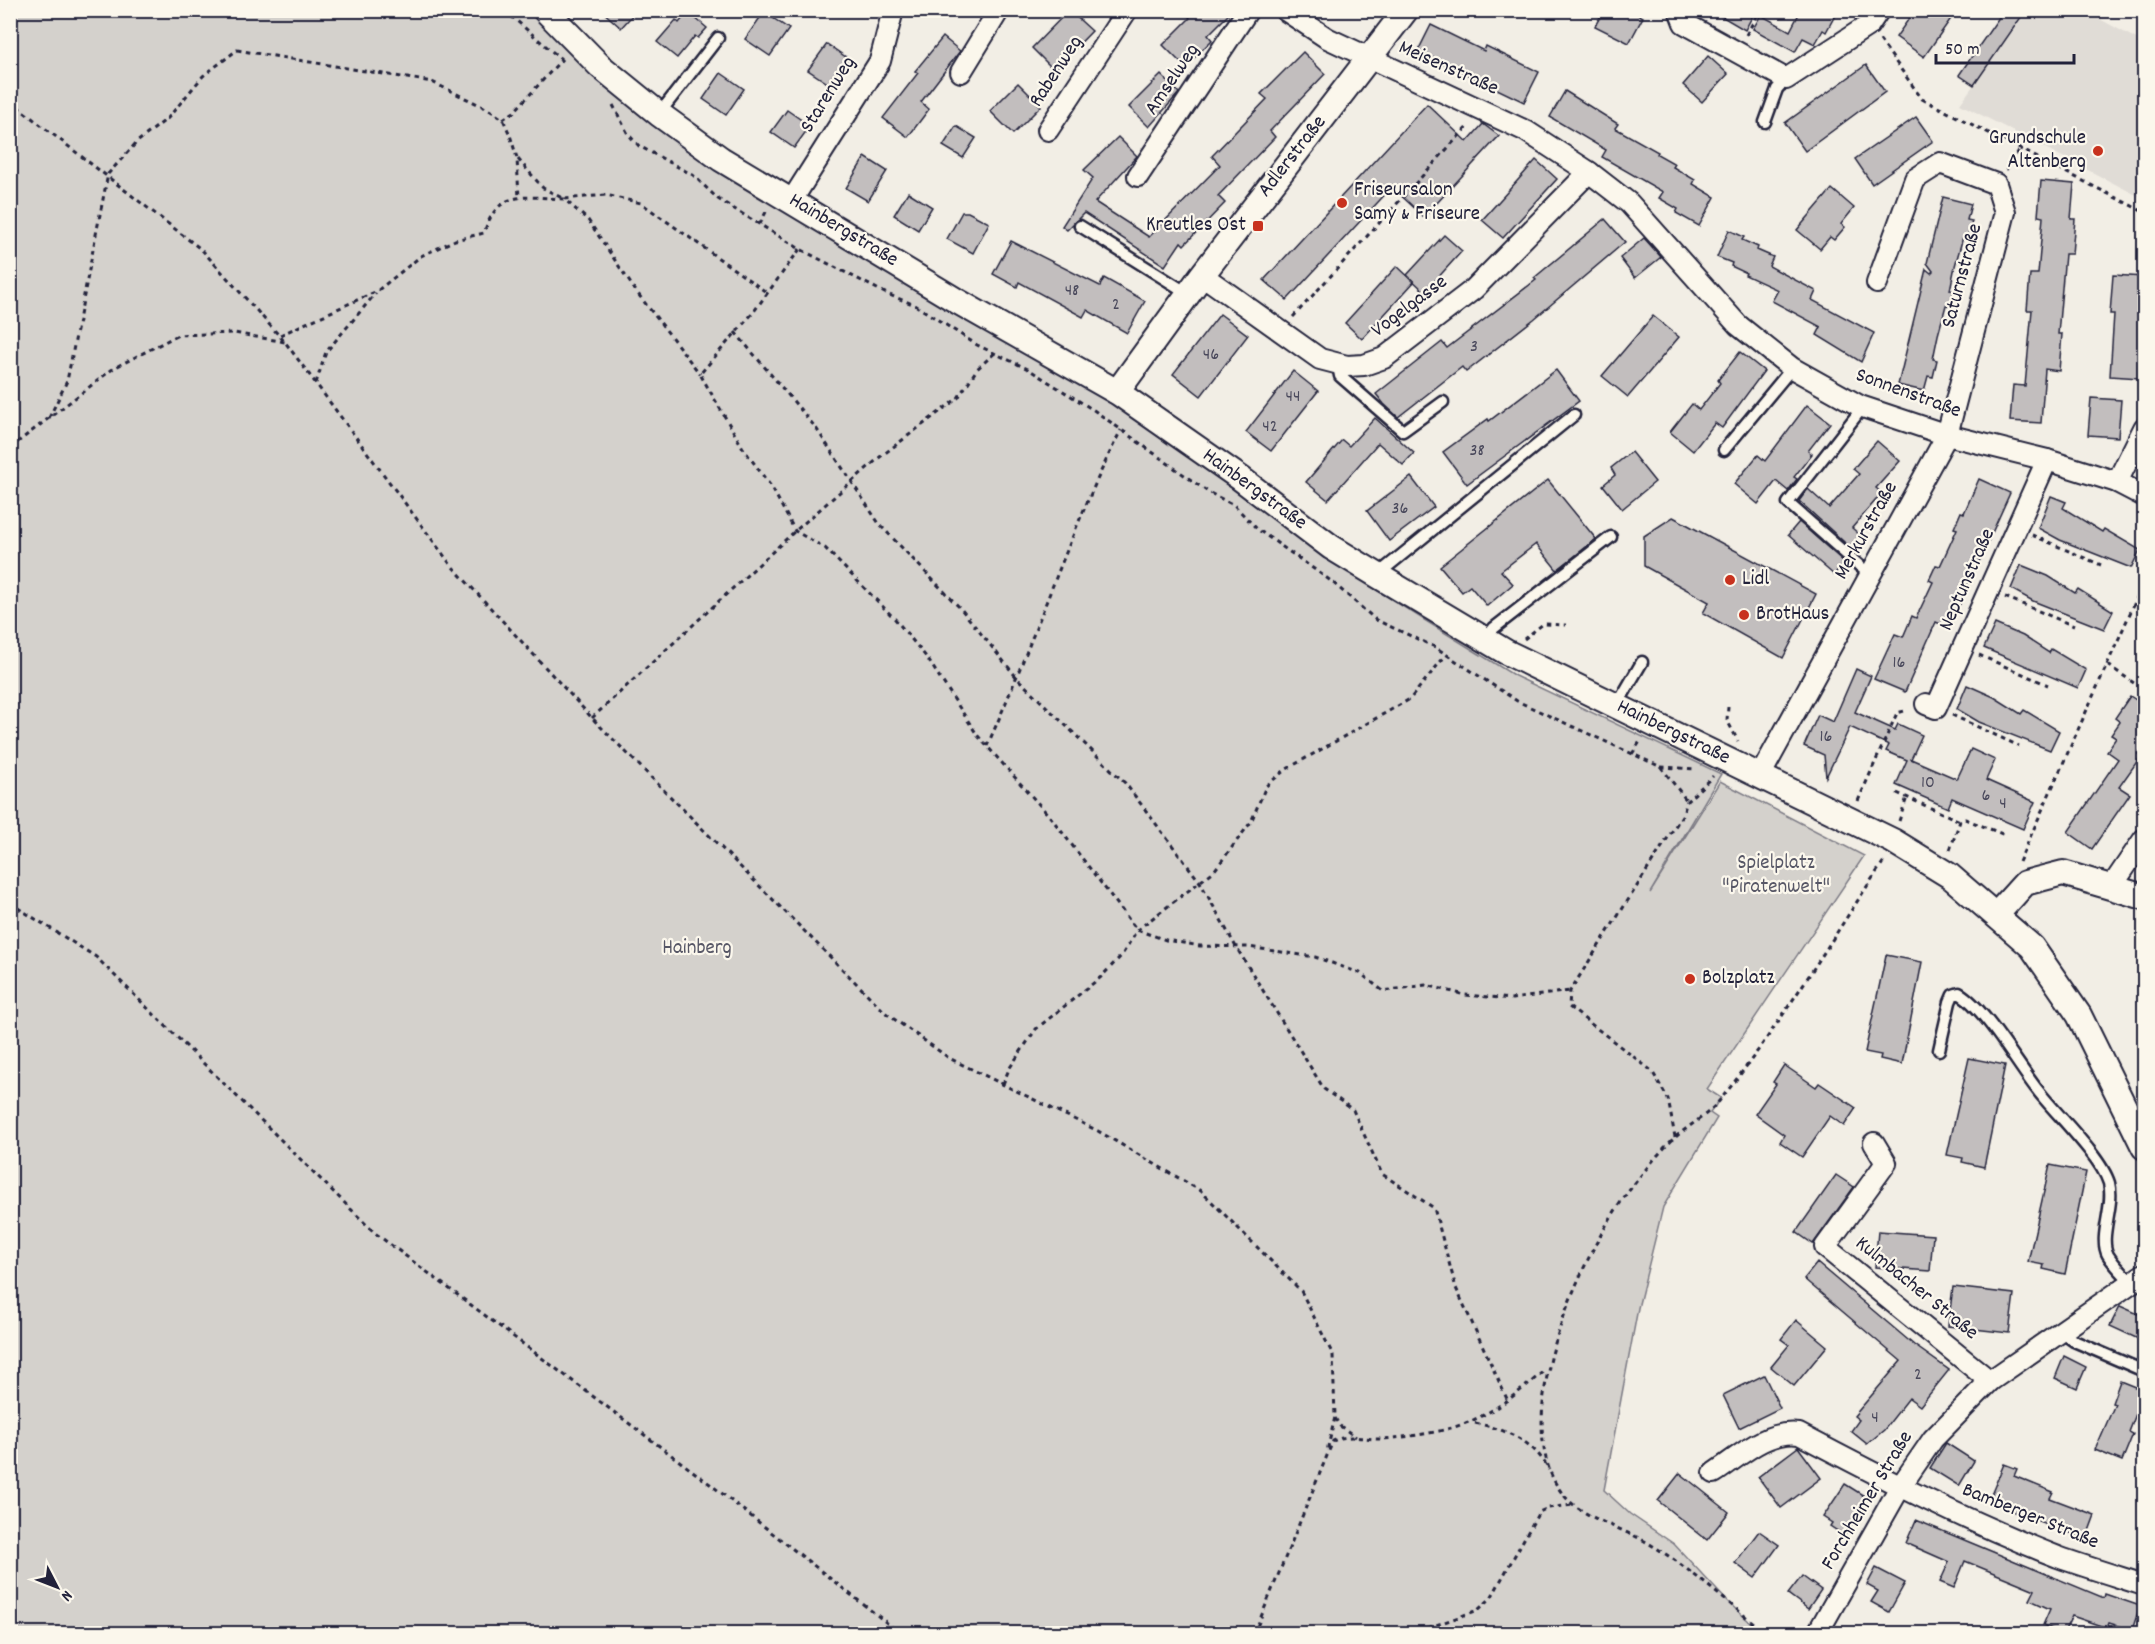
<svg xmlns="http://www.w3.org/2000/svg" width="2155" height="1644" font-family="Dekko,sans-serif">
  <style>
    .built { fill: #e0dcd6 }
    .green { fill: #d4d1cc; stroke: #7b7a84; stroke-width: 1.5 }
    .building { fill: #c2bebe; stroke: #22223b; stroke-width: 1.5 }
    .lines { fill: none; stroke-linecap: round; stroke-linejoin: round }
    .service-casing { stroke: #22223b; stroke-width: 15 }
    .minor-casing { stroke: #22223b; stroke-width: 24 }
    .tertiary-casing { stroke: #22223b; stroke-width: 28 }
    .path { stroke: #22223b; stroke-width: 3; stroke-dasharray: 4.5 4.5; stroke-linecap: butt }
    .service { stroke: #fbf7ec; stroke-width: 10 }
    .minor { stroke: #fbf7ec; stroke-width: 20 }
    .tertiary { stroke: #fbf7ec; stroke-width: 24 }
    .poi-dot { fill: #c8321e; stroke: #fbf7ec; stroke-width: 2 }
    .labels { text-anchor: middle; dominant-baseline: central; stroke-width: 4.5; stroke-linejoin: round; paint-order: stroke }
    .number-label { font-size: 18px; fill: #4a495c }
    .street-label { font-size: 21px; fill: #22223b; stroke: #fbf7ec }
    .poi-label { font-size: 21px; fill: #22223b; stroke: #fbf7ec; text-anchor: start }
    .park-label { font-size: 21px; fill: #575766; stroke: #fbf7ec }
  </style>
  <rect width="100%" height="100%" fill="#f2eee5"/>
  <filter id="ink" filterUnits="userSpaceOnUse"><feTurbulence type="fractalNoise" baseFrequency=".0167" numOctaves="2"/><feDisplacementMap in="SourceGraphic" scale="12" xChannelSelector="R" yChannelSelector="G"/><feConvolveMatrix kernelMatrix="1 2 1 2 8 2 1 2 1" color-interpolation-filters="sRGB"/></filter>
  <g filter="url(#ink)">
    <!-- built -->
    <polygon class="built" points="2027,11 2085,11 2144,43 2144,199 1960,104"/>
    <!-- green -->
    <polygon class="green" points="10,11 550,11 605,76 1081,377 1370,586 1426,621 1515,676 1721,774 1650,893 1720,781 1864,856 1707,1089 1721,1098 1710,1113 1717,1118 1663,1207 1638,1308 1604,1490 1630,1514 1674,1544 1729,1603 1762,1633 11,1633"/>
    <!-- building -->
    <g class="building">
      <polygon points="601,10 637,10 621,28"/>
      <polygon points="1069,10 1092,31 1054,70 1032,48"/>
      <polygon points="1183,10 1233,10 1208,35 1212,40 1185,67 1163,45 1190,18"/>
      <polygon points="1604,10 1630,10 1643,17 1629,43 1595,26"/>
      <polygon points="1711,10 1745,10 1753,15 1745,30"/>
      <polygon points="1801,10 1838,10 1826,32 1823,30 1815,44 1803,38 1795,52 1753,29 1761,15 1790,31"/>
      <polygon points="1915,10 1957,10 1924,57 1896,37"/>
      <polygon points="2004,10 2026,10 1974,85 1959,75"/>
      <polygon points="688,12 707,28 698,38 695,36 677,58 657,42 676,20 679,23"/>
      <polygon points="764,12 789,29 770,56 745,39"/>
      <polygon points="1431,25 1484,51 1486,46 1539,72 1524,102 1418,51"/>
      <polygon points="943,37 960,51 921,102 929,109 908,137 883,118 918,73 915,71"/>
      <polygon points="827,44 850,60 832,86 808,70"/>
      <polygon points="1303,52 1325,74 1270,131 1275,137 1218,196 1225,203 1184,245 1181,242 1165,266 1084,213 1067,230 1062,226 1093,178 1084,170 1118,137 1137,156 1095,202 1149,237 1220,165 1212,156 1267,99 1261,94"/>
      <polygon points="1708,56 1728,74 1702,102 1683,85"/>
      <polygon points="1866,65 1885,92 1805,151 1785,123"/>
      <polygon points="721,73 744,89 726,115 703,99"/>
      <polygon points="1161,75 1179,93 1149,127 1129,107"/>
      <polygon points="1018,83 1041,106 1013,134 990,111"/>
      <polygon points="1565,91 1618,124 1615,128 1658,152 1657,154 1675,164 1673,167 1695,180 1693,184 1715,197 1699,226 1676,213 1678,209 1659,198 1663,192 1602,157 1606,150 1550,117"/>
      <polygon points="1427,104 1467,142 1483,124 1499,136 1424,217 1392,187 1287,300 1264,280"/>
      <polygon points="787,110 810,126 794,148 771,132"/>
      <polygon points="1916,117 1933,141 1872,184 1855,159"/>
      <polygon points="956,126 976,138 963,158 943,146"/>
      <polygon points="865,157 887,171 868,201 846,188"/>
      <polygon points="1536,160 1557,179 1503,238 1482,220"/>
      <polygon points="2041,181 2074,184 2071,219 2075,219 2072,254 2065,254 2058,334 2062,334 2059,371 2045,369 2041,423 2010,421 2013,385 2025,386 2032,310 2027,310 2030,274 2038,274 2043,217 2038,216"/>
      <polygon points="1832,189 1854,208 1841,224 1845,227 1834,240 1830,237 1820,249 1797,230"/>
      <polygon points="908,192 932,207 918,230 894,215"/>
      <polygon points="1943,197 1971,204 1967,220 1972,221 1967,238 1963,237 1955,266 1950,290 1954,291 1951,306 1946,305 1938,335 1933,359 1937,360 1933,377 1928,376 1924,391 1898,385 1926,269 1931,273 1933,271 1927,263"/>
      <polygon points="962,212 968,212 989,223 973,253 947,239"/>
      <polygon points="1605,219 1625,242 1534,319 1466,372 1462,367 1398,417 1384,404 1376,394 1442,342 1447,348 1536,280 1534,278"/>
      <polygon points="1729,230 1744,237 1742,240 1758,247 1757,250 1773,257 1769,266 1816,291 1812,300 1874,333 1861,362 1817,335 1821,327 1772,301 1778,290 1745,275 1746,273 1731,266 1732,263 1717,257"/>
      <polygon points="1444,235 1462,251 1425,292 1407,275"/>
      <polygon points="1644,238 1661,257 1635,278 1620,258"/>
      <polygon points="1011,241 1100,286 1104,278 1145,301 1127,333 1087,310 1083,317 1019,282 1017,287 993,274"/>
      <polygon points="1397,266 1414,282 1362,339 1345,323"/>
      <polygon points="2113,275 2144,277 2140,378 2110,376 2114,314 2110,314"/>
      <polygon points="1220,314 1248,335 1201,396 1173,374"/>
      <polygon points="1653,316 1679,337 1628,397 1602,376"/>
      <polygon points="1740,352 1764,371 1722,428 1715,423 1693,451 1670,432 1692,404 1699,410 1720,383 1718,380"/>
      <polygon points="1556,370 1579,401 1467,484 1443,452 1488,419 1489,421"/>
      <polygon points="1293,371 1318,391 1271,451 1246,432"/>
      <polygon points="2091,398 2121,400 2118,437 2088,435"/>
      <polygon points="1807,405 1830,423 1808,451 1812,454 1794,477 1797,479 1788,491 1776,481 1758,504 1734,484 1758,455 1765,461"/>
      <polygon points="1375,418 1414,453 1403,465 1378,443 1328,500 1306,482 1342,440 1349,446"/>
      <polygon points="1877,441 1900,461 1876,488 1882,493 1852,528 1865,539 1854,551 1799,501 1808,489 1829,508 1859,474 1853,469"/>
      <polygon points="1631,452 1655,482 1622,509 1603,485 1615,475 1611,468"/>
      <polygon points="1411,477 1434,507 1389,541 1367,511"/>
      <polygon points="1979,479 2010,493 1949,628 1936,622 1905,692 1874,679 1895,634 1903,637 1912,616 1916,618 1933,582 1929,580 1936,565 1940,566 1957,529 1954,528 1961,512 1964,513"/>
      <polygon points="1548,480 1596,539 1557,570 1536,544 1501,571 1513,584 1487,606 1470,586 1462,592 1440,566"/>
      <polygon points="2051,496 2066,502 2063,508 2102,532 2104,529 2140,550 2131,568 2060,540 2038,528"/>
      <polygon points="1673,517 1816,594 1783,658 1703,613 1709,602 1644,566 1644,536"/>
      <polygon points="1799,522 1844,562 1834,575 1788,535"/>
      <polygon points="2021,565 2048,576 2075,593 2078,589 2113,611 2104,629 2033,601 2011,589"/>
      <polygon points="1995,624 2023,636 2049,653 2051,649 2086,670 2078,688 1984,648"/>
      <polygon points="1856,669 1871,676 1855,712 1895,730 1898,724 1922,735 1911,759 1957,779 1971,749 1995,760 1986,780 2035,802 2023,829 1952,798 1948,808 1896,785 1907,760 1886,751 1889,745 1850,727 1826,777 1824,755 1804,746 1818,715 1833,722"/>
      <polygon points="1967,685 1994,697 2021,714 2024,710 2059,731 2050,750 1979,722 1957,709"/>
      <polygon points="2130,696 2145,706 2145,744 2138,754 2141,756 2119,787 2130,794 2092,849 2068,832 2118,759 2107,751 2116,738 2111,735 2120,722 2115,718"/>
      <polygon points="1886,955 1922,962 1902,1064 1880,1059 1881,1055 1865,1052"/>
      <polygon points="1969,1058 2005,1065 1984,1167 1962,1162 1963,1158 1947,1155"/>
      <polygon points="1784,1065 1816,1087 1819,1083 1856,1108 1844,1126 1830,1116 1802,1157 1780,1142 1784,1135 1755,1114 1776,1084 1773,1082"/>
      <polygon points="2050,1165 2086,1172 2065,1274 2043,1269 2044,1265 2028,1262"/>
      <polygon points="1836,1175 1854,1187 1813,1244 1796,1232"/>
      <polygon points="1878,1231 1933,1235 1930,1271 1875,1267"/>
      <polygon points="1817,1263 1914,1345 1949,1370 1920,1406 1909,1398 1884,1430 1867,1444 1851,1431 1859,1420 1854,1416 1901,1361 1804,1279"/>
      <polygon points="1953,1287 2014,1294 2009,1333 1948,1326"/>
      <polygon points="2120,1306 2145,1317 2145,1342 2110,1326"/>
      <polygon points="1796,1320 1827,1346 1794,1386 1771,1367 1789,1345 1781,1339"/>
      <polygon points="2064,1356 2086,1367 2077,1388 2055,1378"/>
      <polygon points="1764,1375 1780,1408 1739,1428 1723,1395"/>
      <polygon points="2120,1381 2145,1391 2129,1432 2133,1434 2122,1461 2095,1450 2115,1404 2112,1403"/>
      <polygon points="1946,1443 1974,1461 1959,1486 1930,1468"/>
      <polygon points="1798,1447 1821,1478 1781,1508 1758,1477"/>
      <polygon points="2004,1464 2017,1469 2014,1476 2053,1492 2050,1498 2095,1515 2086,1539 1988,1502"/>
      <polygon points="1680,1473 1729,1512 1707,1540 1658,1501"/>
      <polygon points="1845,1484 1869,1499 1845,1536 1830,1526 1832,1523 1823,1517"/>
      <polygon points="1916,1520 2104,1598 2105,1594 2140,1606 2132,1630 2109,1623 2107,1628 2072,1616 2063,1634 2043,1625 2050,1609 2030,1600 2035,1590 1965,1561 1954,1588 1940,1582 1949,1562 1906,1543"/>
      <polygon points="1759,1531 1779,1545 1755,1578 1735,1563"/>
      <polygon points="1876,1568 1905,1583 1889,1612 1871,1602 1878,1591 1867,1585"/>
      <polygon points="1802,1576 1821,1590 1808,1609 1788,1594"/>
    </g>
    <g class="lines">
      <!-- service casing -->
      <g class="service-casing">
        <g id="service">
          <polyline points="659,114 718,38"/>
          <polyline points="1765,122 1777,89 1786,79"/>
          <polyline points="1080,226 1189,294"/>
          <polyline points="1338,365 1340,376 1403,431 1443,402"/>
          <polyline points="1863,407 1788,503 1870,575"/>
          <polyline points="1724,450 1792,368"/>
          <polyline points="1377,575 1574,415"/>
          <polyline points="1485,639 1494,628 1611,537"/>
          <polyline points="1617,705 1642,662"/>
          <path d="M1939 1050 1950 1002 1953 995 1959 993C1986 1009 2018 1066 2039 1092 2057 1115 2101 1157 2109 1183 2115 1206 2098 1237 2108 1255 2114 1265 2124 1274 2132 1283"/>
          <polyline points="2061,1332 2074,1341 2144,1371"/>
        </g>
      </g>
      <!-- minor casing -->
      <g class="minor-casing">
        <g id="minor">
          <polyline points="1285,10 1327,38 1526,131 1589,172 1629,203 1738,325 1792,368 1860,406 1947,435 2047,460 2117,482 2144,496"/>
          <polyline points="1679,10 1684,23 1786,79 1869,25 1879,10"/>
          <polyline points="961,72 999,10"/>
          <polyline points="1048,130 1127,10"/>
          <polyline points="1138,176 1248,10"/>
          <polyline points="792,200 880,61 893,10"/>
          <polyline points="1202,275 1320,359 1347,366 1364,365 1384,358 1474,289 1589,172"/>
          <polyline points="2117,482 2144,428"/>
          <polyline points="1926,704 1936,708 2047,460"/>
          <polyline points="1760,776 1947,435 2005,212 1996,184 1940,163 1915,179 1877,283"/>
          <polyline points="2112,886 2144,839"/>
          <polyline points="1874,1143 1886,1163 1825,1247 1990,1381"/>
          <path d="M1714 1473C1740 1456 1766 1430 1799 1434 1884 1479 1968 1522 2058 1557 2086 1567 2116 1576 2144 1585"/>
          <polyline points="1817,1634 1900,1487 1933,1439 1990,1381 2144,1274"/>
        </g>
      </g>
      <!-- tertiary casing -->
      <g class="tertiary-casing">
        <g id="tertiary">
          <polyline points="545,10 600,66 659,114 721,159 957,301 1117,392 1240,478 1331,547 1377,575 1506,652 1893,841 1950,876 2032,947 2079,1015 2144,1147"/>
          <polyline points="1117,392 1202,275 1406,10"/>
          <polyline points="1997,914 2025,883 2063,873 2144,897"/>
        </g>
      </g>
      <!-- path -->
      <g class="path">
        <polyline points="504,10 561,59"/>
        <polyline points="1746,35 1760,10"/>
        <polyline points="1880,40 1922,99 2144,212"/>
        <polyline points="10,101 202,250 285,342 451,565 592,718 887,1014 949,1058 1098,1131 1201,1191 1301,1291 1333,1355 1335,1417 1327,1451"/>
        <polyline points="613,105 628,134 639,146 693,175 718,199 800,249 887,294 915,305 977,345 1028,369 1095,411 1208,492 1234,505 1257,529 1331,581 1376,620 1435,647 1517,701 1661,767 1687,801"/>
        <polyline points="503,119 514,112 562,59"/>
        <polyline points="518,159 543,188 564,199 606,195 641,203 766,292"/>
        <polyline points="2006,170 2020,149"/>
        <polyline points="760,224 767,210"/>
        <polyline points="800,249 752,314 700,374 743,448 772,488 795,531 825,548 895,619 927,658 978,736 1052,819 1137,930 1166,940 1200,946 1248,947 1315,957 1360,973 1383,991 1426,985 1465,995 1512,999 1570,991"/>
        <polyline points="1293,317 1469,125"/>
        <polyline points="735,332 816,428 880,525 961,609 1018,679 1125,783 1200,882 1236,947 1324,1089 1353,1110 1382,1174 1434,1208 1456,1288 1508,1401"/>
        <path d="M280 335 377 291 421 256 455 240 484 233C498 189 523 197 564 199L588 220 635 290 700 374"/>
        <polyline points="316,383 326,352 376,293"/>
        <polyline points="49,418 67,381 108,174 137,142 168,118 203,76 237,50 432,82 486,108 503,119 510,135 517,158 519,199"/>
        <polyline points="10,448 114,368 178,335 234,333 285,342"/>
        <polyline points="2032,535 2101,565"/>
        <polyline points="2005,597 2074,626"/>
        <polyline points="1524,639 1543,624 1566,625"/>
        <polyline points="1979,655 2048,685"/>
        <polyline points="2108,665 2144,690"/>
        <polyline points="1728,707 1727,720 1738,741"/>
        <polyline points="1952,715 2019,746"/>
        <polyline points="592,718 795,531 880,457 958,398 977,369 995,353"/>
        <path d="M987 746C1034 642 1069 532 1121 430"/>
        <polyline points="1632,754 1641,740"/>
        <polyline points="1661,767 1695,769"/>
        <polyline points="1897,793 1960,821"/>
        <polyline points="1858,801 1897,713 1908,710"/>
        <polyline points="1899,821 1907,797"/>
        <polyline points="1950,850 1960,821 1965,819 2005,835"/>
        <polyline points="2019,862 2144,582"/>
        <polyline points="10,903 96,957 375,1233 710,1484 901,1634"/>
        <polyline points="1003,1084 1009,1069 1036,1029 1101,977 1122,955 1137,930 1214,871 1251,822 1266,786 1285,770 1410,699 1446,655"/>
        <polyline points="1675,1137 1668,1099 1652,1071 1569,1007 1570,991 1683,814 1687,801 1713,776"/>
        <polyline points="1335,1418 1340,1426 1356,1437"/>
        <path d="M1475 1423C1507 1430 1533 1440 1549 1470"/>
        <path d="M1254 1634 1333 1441C1349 1433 1366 1440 1383 1439 1461 1432 1488 1420 1546 1369"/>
        <polyline points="1411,1634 1478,1610 1491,1598 1539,1512 1548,1508 1573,1505"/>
        <path d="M1768 1634C1728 1604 1691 1568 1648 1543 1621 1527 1582 1519 1562 1493 1506 1420 1581 1255 1628 1192 1643 1173 1660 1150 1678 1135 1691 1124 1709 1114 1720 1100 1779 1028 1831 939 1884 861"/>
      </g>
      <!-- service -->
      <use href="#service" class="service"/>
      <!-- minor -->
      <use href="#minor" class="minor"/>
      <!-- tertiary -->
      <use href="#tertiary" class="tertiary"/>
    </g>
  </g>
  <!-- markers -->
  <g class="poi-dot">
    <circle cx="2098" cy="151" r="6"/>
    <circle cx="1342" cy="203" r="6"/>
    <rect x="1252" y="220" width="12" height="12" rx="3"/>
    <circle cx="1730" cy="580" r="6"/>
    <circle cx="1744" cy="615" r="6"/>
    <circle cx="1690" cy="979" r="6"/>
  </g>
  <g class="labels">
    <!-- number labels -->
    <g class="number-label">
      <text x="1072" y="291">48</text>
      <text x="1116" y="305">2</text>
      <text x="1474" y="347">3</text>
      <text x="1211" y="355">46</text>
      <text x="1293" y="397">44</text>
      <text x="1270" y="427">42</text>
      <text x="1477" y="451">38</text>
      <text x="1400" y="509">36</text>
      <text x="1899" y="663">16</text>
      <text x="1826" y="737">16</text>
      <text x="1928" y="783">10</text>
      <text x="1986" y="796">6</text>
      <text x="2003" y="804">4</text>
      <text x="1918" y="1375">2</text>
      <text x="1875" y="1418">4</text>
    </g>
    <!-- street labels -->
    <g class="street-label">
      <text transform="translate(1448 69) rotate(24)">Meisenstraße</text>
      <text transform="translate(1057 72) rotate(-57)">Rabenweg</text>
      <text transform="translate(1173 80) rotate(-56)">Amselweg</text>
      <text transform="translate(829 95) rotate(-58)">Starenweg</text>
      <text transform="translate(1293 157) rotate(-52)">Adlerstraße</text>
      <text transform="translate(843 231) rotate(31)">Hainbergstraße</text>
      <text transform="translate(1963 276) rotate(-75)">Saturnstraße</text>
      <text transform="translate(1410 307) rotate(-37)">Vogelgasse</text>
      <text transform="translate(1908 394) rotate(20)">Sonnenstraße</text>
      <text transform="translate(1254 490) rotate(36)">Hainbergstraße</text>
      <text transform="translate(1867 531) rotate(-61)">Merkurstraße</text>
      <text transform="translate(1968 580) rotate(-66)">Neptunstraße</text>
      <text transform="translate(1673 733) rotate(26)">Hainbergstraße</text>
      <text transform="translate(1916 1289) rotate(39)">Kulmbacher Straße</text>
      <text transform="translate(1868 1501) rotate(-59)">Forchheimer Straße</text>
      <text transform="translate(2030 1517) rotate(22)">Bamberger Straße</text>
    </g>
    <!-- poi labels -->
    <g class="poi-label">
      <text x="2086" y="139" text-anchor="end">Grundschule<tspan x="2086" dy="24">Altenberg</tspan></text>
      <text x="1354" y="191">Friseursalon<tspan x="1354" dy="24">Samy &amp; Friseure</tspan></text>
      <text x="1246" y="226" text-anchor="end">Kreutles Ost</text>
      <text x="1742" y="580">Lidl</text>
      <text x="1756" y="615">BrotHaus</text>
      <text x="1702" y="979">Bolzplatz</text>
    </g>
    <!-- park labels -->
    <g class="park-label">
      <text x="1776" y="864">Spielplatz<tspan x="1776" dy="24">"Piratenwelt"</tspan></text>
      <text x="697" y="949">Hainberg</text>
    </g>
  </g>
  <!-- margin -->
  <rect width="2155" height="1644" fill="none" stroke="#fbf7ec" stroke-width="36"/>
  <rect x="18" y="18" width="2119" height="1608" fill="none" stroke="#22223b" stroke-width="2" filter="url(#ink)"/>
  <!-- north arrow -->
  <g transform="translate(57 1587) rotate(132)" stroke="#fbf7ec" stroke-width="4.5" paint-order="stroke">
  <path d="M0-4.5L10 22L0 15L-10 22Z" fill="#22223b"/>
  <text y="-9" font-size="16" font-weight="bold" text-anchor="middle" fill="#22223b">N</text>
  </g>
  <!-- scale -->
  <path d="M1936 54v9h138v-9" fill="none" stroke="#22223b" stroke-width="3"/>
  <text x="1945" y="54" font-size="18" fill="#22223b" stroke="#fbf7ec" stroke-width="4.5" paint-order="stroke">50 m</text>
</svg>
